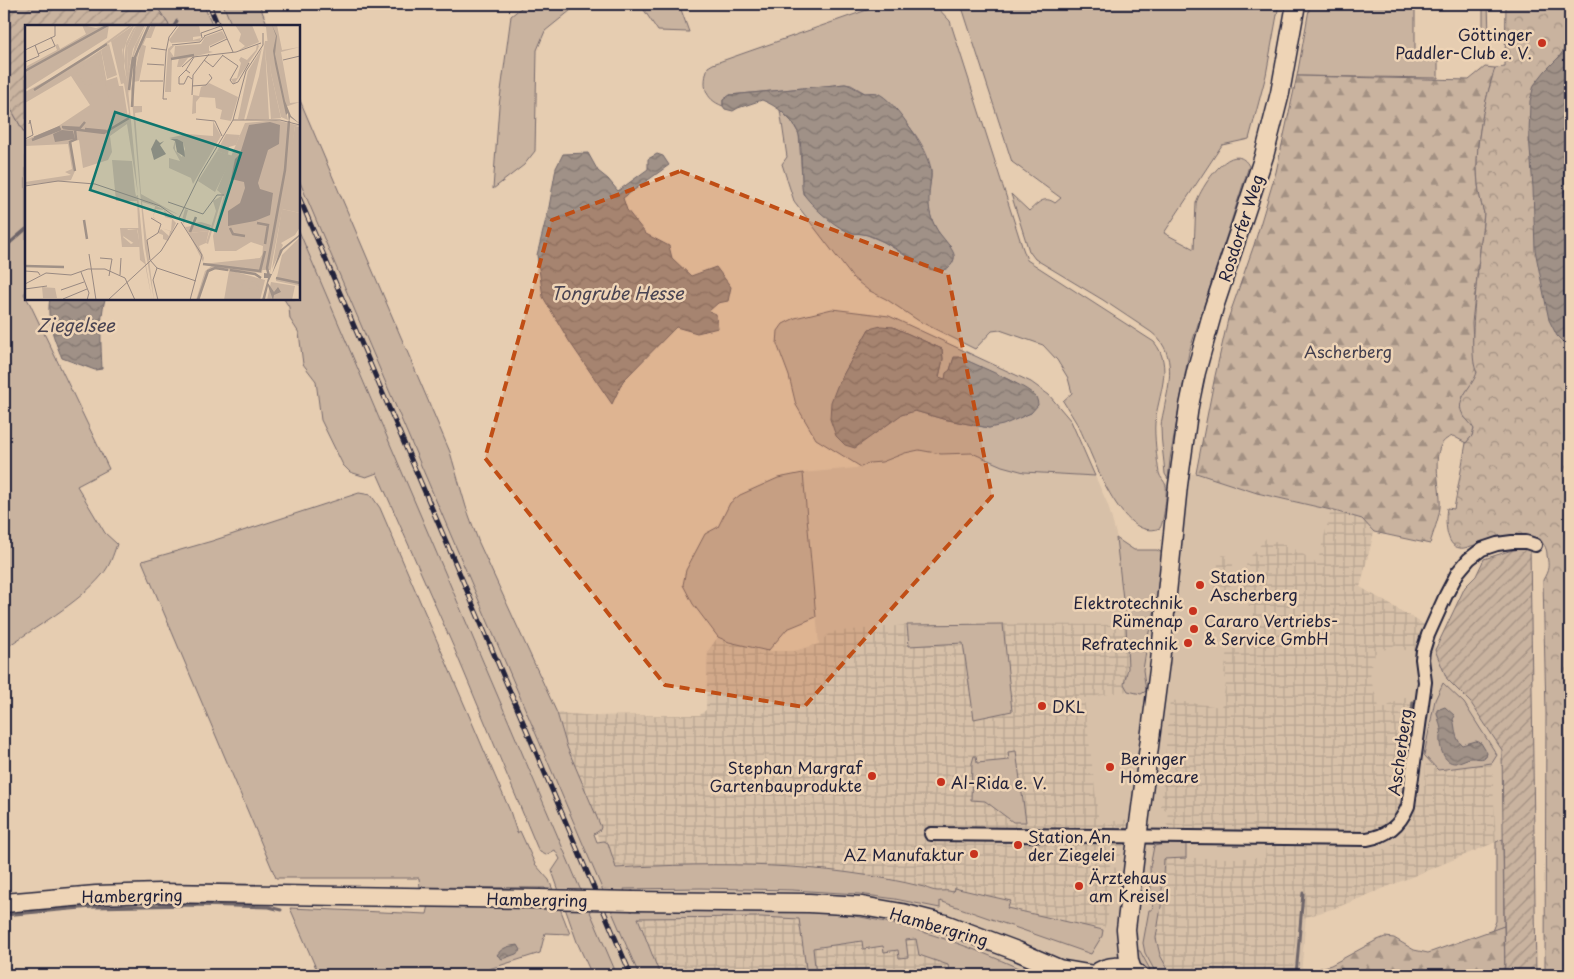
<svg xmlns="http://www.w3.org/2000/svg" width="1574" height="979" font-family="'Playpen Sans',sans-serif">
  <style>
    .built { fill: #d7c0a8 }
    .industrial { fill: url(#industrial-grid) }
    .grass { fill: #c9b39f; stroke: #766a6d; fill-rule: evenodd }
    .forest { fill: url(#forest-firs); stroke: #766a6d }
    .park { fill: url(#park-crowns); stroke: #766a6d }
    .garden { fill: url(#garden-furrows); stroke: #766a6d }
    .water { fill: url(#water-waves); stroke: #6e6569 }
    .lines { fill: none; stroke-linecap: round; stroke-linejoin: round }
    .stream { stroke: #6e6569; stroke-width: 3 }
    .minor-casing { stroke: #22223b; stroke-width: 16 }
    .secondary-casing { stroke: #22223b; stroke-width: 21 }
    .minor { stroke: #eed4b6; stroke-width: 12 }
    .secondary { stroke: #eed4b6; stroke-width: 18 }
    .rail-casing { stroke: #22223b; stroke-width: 5 }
    .rail { stroke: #eed4b6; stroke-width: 3; stroke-dasharray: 9; stroke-linecap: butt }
    .secondary-bridge-casing { stroke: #22223b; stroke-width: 21; stroke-linecap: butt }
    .secondary-bridge { stroke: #eed4b6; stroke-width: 18 }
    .marked { fill: #c04e15; fill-opacity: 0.2; stroke: #c04e15; stroke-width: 4; stroke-dasharray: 10 6; stroke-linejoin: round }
    .poi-dot { fill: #c8321e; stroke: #eed4b6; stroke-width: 2 }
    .labels { text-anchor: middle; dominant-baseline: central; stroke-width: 5; stroke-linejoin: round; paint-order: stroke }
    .poi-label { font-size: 16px; fill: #22223b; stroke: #eed4b6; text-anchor: start }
    .street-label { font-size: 16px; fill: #22223b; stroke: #eed4b6 }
    .park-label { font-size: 16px; fill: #433f4f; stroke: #eed4b6 }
    .water-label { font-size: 18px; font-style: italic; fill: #484352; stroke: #eed4b6 }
    .inset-river { fill: none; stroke: #a09187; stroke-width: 2.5 }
    .inset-road { fill: none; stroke: #988982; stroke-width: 1 }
    .view { fill: #0f766e; fill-opacity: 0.15; stroke: #0f766e; stroke-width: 2.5 }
    .inset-edge { fill: none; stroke: #22223b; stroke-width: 2.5 }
  </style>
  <defs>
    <pattern id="industrial-grid" width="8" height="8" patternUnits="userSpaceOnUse" patternTransform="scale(1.25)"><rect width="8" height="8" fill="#d7c0a8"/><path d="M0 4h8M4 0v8" fill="none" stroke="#b8a592"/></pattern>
    <pattern id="forest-firs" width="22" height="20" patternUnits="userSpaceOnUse" patternTransform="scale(1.25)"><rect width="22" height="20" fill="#c9b39f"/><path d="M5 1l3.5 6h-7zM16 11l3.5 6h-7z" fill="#a39183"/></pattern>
    <pattern id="park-crowns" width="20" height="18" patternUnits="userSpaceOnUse" patternTransform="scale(1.25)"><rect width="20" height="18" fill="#c9b39f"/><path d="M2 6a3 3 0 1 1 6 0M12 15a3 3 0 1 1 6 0" fill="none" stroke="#a39183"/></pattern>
    <pattern id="garden-furrows" width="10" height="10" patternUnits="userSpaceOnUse" patternTransform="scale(1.25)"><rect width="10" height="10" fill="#c9b39f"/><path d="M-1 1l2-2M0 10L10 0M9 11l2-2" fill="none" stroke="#a39183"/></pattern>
    <pattern id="water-waves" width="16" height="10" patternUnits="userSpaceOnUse" patternTransform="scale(1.25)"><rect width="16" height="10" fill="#a09187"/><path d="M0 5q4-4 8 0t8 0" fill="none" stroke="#827670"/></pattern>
  </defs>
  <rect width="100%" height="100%" fill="#e6cdb1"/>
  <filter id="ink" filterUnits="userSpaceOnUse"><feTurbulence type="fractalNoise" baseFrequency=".02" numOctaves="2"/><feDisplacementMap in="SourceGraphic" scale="10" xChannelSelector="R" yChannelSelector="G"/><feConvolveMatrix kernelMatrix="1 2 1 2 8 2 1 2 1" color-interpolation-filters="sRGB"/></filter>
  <g filter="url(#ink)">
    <!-- built -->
    <g class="built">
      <polygon points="203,4 223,4 232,26 213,26"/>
      <polygon points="299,180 581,838 639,975 617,975 398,464 299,231"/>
      <polygon points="919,450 941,454 972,453 1024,472 1095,476 1108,505 1117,538 1134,550 1157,550 1162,552 1162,543 1166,486 1168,479 1196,473 1257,493 1331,510 1363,519 1374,532 1360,587 1428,627 1447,679 1471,703 1502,750 1503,839 1338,907 1306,916 1301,975 660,975 638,918 630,910 624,889 628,889 604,841 600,841 596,832 600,830 557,713 597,716 700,715 706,710 708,651 718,637 729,642 768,651 795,651 819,644 803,473 856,468 869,462 882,462 905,453"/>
    </g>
    <!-- industrial -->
    <g class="industrial">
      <polygon points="1331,510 1363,519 1374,532 1360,587 1428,627 1415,655 1395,645 1377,653 1375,653 1370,677 1380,710 1405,697 1413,696 1415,700 1402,801 1397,811 1389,822 1377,829 1367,832 1311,831 1308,827 1294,827 1289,830 1173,829 1169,827 1166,824 1168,812 1161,806 1170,700 1221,707 1227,679 1225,678 1226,674 1224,673 1229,645 1242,647 1245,636 1250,636 1254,613 1241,594 1247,561 1266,538 1297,550 1317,564"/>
      <polygon points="1223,555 1234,557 1229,597 1213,595 1219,558"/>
      <polygon points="1003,624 1126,625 1128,668 1125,684 1128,691 1084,698 1099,823 1130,819 1120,858 1111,858 1110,867 1119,868 1115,878 1110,909 1102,936 1091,954 898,881 802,867 673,865 616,868 608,843 604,841 600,841 596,832 600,830 567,747 557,713 597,716 700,715 706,710 708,651 718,637 729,642 768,651 795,651 819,644 830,632 907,625 910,645 963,643 974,718 1012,710"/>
      <polygon points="1426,758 1438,770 1492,763 1496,842 1338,907 1297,920 1293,975 1171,975 1160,955 1156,938 1161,907 1164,858 1265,858 1266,843 1328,845 1354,850 1374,852 1389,848 1402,837 1408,827 1415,804 1417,789 1425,785"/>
      <polygon points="761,917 799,919 916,937 1025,975 660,975 638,918"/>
    </g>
    <!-- grass -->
    <g class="grass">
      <polygon points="155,4 203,4 213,26 168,26 169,25"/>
      <polygon points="223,4 259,4 268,26 232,26"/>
      <polygon points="526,4 582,4 576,6 545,31 537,50 535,151 524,165 493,189 499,106 511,16"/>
      <polygon points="640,4 679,4 689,32 658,31"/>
      <path d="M884 4H934L950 21 1022 246 1027 260 1154 342C1174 366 1158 395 1155 423 1154 435 1157 460 1159 473 1160 478 1165 481 1166 486 1167 493 1164 522 1160 528 1121 544 1092 453 1079 427 1074 418 1068 410 1063 401L1072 393 1068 378 1057 360 1043 345 1000 330 992 331 975 349 919 321 886 299 868 290 853 278 794 201 782 164 787 157 780 110 792 122 799 134 803 194 853 233 865 234 884 242 912 260 951 247C937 234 927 216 928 196 929 188 932 178 931 170 927 141 897 111 877 93H865L851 85 845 84 730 95 723 100V106C704 99 702 85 708 67L713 64Z"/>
      <path d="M961 4H1279L1266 75 1249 139 1222 145 1164 233 1194 249 1196 203C1201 187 1233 137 1249 166L1189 352 1170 459 1168 479 1165 474C1164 459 1161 443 1161 427 1161 420 1164 411 1165 404 1171 378 1175 350 1151 332L1103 300 1035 259 1029 251 1011 194 1029 211C1038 203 1044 195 1055 203L1061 198 1012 162Z"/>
      <polygon points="1310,4 1415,4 1415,58 1438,58 1438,78 1297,76"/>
      <polygon points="1483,4 1488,4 1489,36 1483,40"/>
      <path d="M4 96 26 136V291L24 294 30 304 109 469 77 486 105 533 117 544C113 555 110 566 102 575 79 603 34 628 4 649Z"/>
      <path d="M299 98 450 452 466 507 479 543 557 713 567 747 601 827 600 830 594 834 597 842 604 841 608 843 616 868C718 862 824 862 924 887 928 889 934 891 938 891 944 891 947 890 953 892L954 888 1011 901 1007 908 1103 930 1102 936 1091 954 940 901V908L895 899 859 894 792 890 700 888 624 889 630 910C677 910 724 910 770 912 798 912 826 912 854 916 913 925 979 949 1033 975H950L948 965 919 955 916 939 906 940 908 957 899 958 898 950 884 952 883 946 863 949 862 941 813 948 816 975H807L799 919 761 917 638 918 660 975H639L299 180Z"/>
      <polygon points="299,231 617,975 592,975 577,942 552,871 560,859 555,850 546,855 540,852 537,847 454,648 377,473 366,477 350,472 343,465 321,420 316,381 303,364 299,333 290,319 289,307 284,299 299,299"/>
      <path d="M832 309 889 316 1031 382 1049 395 1071 421 1095 476 1024 472 1002 466 972 453 941 454 919 450 905 453 882 462 869 463 861 467 816 439 796 405 789 376 777 344 778 331 783 324 795 318ZM893 327 942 349 943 359 939 377 945 380 950 370 954 358C980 369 1015 378 1036 398L1031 413 989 428 943 419 915 411 901 415 838 384 869 329Z"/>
      <polygon points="803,473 816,617 787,629 768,651 729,642 718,637 693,604 683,585 686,570 705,534 718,527 730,503 740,495 778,478"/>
      <polygon points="359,493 371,495 380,508 510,811 517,833 520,831 535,864 549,880 570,934 545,933 540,953 470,975 319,975 290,908 427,914 429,905 551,907 545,888 420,887 419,878 276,878 142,561 212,541"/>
      <polygon points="1116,538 1134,550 1157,550 1163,553 1162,584 1149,632 1143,670 1146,691 1141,694 1128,691 1124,684 1128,668 1126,625"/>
      <polygon points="1003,624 1012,711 974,719 963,643 909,646 907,625"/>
      <polygon points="1443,683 1464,703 1497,755 1492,763 1438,770 1424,755 1435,700"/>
      <polygon points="1016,751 1026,822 1013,822 985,801 971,800 972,763 974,756 976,756 977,763 1009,760 1008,752"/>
      <polygon points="1503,839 1504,926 1492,931 1496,921 1496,842"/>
      <polygon points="1186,842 1186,858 1164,859 1161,907 1156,938 1160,955 1171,975 1157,975 1145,953 1143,943 1149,910 1152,910 1153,904 1150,903 1151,891 1150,867 1154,846 1171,843"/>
      <polygon points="1133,950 1140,951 1153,975 1145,975 1140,970"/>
    </g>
    <!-- forest -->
    <g class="forest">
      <path d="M1485 67 1495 68C1481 114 1469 166 1484 213L1472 323 1474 361 1477 372 1476 379 1463 396V416L1471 423 1474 429 1472 436 1466 443 1453 436C1426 443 1442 488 1440 507 1439 519 1433 532 1430 544L1374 532 1362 519 1331 510 1257 493 1196 473 1215 376 1228 319 1254 245 1276 172 1297 76 1469 80Z"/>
      <polygon points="1504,926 1505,975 1301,975 1301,969 1314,970 1331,965 1375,941 1385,937 1394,938 1414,950 1428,953"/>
    </g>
    <!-- park -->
    <path class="park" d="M1506 4H1570V975H1547L1545 968 1546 713 1543 580C1549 569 1549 567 1547 555 1547 550 1545 544 1540 541 1533 537 1486 543 1475 545 1470 546 1464 549 1460 548 1445 547 1445 518 1447 508L1454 509 1466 443 1472 436 1474 429C1471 423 1465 419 1462 413 1455 399 1474 385 1477 372 1465 356 1482 240 1484 213 1469 166 1481 114 1495 68L1505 67Z"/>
    <!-- garden -->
    <g class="garden">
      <polygon points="4,4 155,4 169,25 168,26 26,26 26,136 4,96"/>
      <polygon points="1530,547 1536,975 1505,975 1502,750 1471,703 1447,679 1435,650 1465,587 1476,576 1484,559 1509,551"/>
    </g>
    <!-- water -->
    <g class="water">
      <polygon points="1570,41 1570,345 1563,342 1557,336 1549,320 1535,250 1533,188 1529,135 1530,101 1534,85 1545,71 1559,57"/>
      <path d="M845 84C852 85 858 91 865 93 869 93 873 92 877 93 895 99 933 157 931 176 929 194 926 211 936 228 940 236 957 251 954 259 950 274 933 272 923 266 910 259 898 249 884 242 878 239 870 235 863 234 859 233 855 234 852 233 837 229 814 208 805 196 801 191 802 183 802 177 801 167 802 141 798 132 791 117 777 106 762 100L738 108 733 111 725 109 723 106V100L730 95Z"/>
      <polygon points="588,153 598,171 608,179 618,191 648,169 648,159 657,154 663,156 669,165 623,198 627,210 646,234 669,246 672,258 691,276 716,267 731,287 728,301 718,303 709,311 716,314 718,328 697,333 676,327 623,381 612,404 569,341 543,297 537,255 549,207 556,168 563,154"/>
      <path d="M50 299H105C99 322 101 346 102 369L95 370 62 358C54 339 46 319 50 299Z"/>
      <path d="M881 326 893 327 942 349 943 359 939 377 945 379 946 373 950 370 954 357H960C975 365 1027 385 1036 397 1037 399 1038 403 1038 405L1031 413 1003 425 989 428 943 419 915 411 901 415 855 448 845 445 836 436 830 419 831 402 838 384 869 329Z"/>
      <path d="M1445 707 1455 716 1453 719C1456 728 1454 738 1462 745L1476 741 1481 743 1487 753 1486 757C1480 761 1474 756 1467 759 1464 760 1460 762 1456 763 1443 764 1439 746 1440 736 1441 729 1442 736 1441 729 1440 724 1438 718 1437 713V710Z"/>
      <path d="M518 945 521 950 516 954 502 959 497 955C502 947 510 946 518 945Z"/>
    </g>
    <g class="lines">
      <!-- stream -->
      <g class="stream">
        <polyline points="184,7 187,5"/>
        <polyline points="174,26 177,21"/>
        <polyline points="4,248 26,229"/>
        <polyline points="1409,735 1413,702"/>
        <polyline points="1119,891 1121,881"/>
        <polyline points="4,915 93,907 195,905 269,907 281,910"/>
        <polyline points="1296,975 1303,893"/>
      </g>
      <!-- minor casing -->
      <g class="minor-casing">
        <path id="minor" d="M931 834 1367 839C1388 836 1400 825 1408 806L1425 682 1422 659 1423 651 1428 635 1446 595 1458 572 1469 559 1482 549 1497 544 1512 542H1526L1535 545"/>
      </g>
      <!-- secondary casing -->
      <g class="secondary-casing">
        <g id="secondary">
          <polyline points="633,901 809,903 862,906 902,913 945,924 1017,951 1059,969 1094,975"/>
          <polyline points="4,903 96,895 159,893 539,899"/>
          <polyline points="1132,970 1129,961 1126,929 1135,854 1160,662 1178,485 1189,406 1196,372 1214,307 1264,156 1280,93 1296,4"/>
          <path d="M1094 975C1108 964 1124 964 1139 975"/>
        </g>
      </g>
      <!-- minor -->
      <use href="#minor" class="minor"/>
      <!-- secondary -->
      <use href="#secondary" class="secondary"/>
      <!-- rail casing -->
      <g class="rail-casing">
        <g id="rail">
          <polyline points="209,4 218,26"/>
          <polyline points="299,197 631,975"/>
        </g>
      </g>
      <!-- rail -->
      <use href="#rail" class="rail"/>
      <!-- secondary-bridge casing -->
      <g class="secondary-bridge-casing">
        <polyline id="secondary-bridge" points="539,899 633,901"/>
      </g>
      <!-- secondary-bridge -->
      <use href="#secondary-bridge" class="secondary-bridge"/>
    </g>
  </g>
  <!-- marked area -->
  <path class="marked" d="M680 171 948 274 992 496 804 707 665 685 485 458 552 220Z"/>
  <!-- markers -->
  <g class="poi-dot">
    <circle cx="1542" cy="43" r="5"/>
    <circle cx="1200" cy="585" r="5"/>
    <circle cx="1193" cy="611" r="5"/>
    <circle cx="1194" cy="629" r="5"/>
    <circle cx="1188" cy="643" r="5"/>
    <circle cx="1042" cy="706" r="5"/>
    <circle cx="1110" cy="767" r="5"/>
    <circle cx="872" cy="776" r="5"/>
    <circle cx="941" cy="782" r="5"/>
    <circle cx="1018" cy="845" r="5"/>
    <circle cx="974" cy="854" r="5"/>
    <circle cx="1079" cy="886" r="5"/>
  </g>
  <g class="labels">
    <!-- poi labels -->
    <g class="poi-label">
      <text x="1532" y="34" text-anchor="end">Göttinger<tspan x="1532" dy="18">Paddler-Club e. V.</tspan></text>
      <text x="1210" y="576">Station<tspan x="1210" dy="18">Ascherberg</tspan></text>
      <text x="1183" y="602" text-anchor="end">Elektrotechnik<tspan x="1183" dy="18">Rümenap</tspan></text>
      <text x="1204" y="620">Cararo Vertriebs-<tspan x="1204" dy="18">&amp; Service GmbH</tspan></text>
      <text x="1178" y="643" text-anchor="end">Refratechnik</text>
      <text x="1052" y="706">DKL</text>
      <text x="1120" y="758">Beringer<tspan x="1120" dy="18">Homecare</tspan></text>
      <text x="862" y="767" text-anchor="end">Stephan Margraf<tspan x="862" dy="18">Gartenbauprodukte</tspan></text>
      <text x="951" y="782">Al-Rida e. V.</text>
      <text x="1028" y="836">Station An<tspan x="1028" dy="18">der Ziegelei</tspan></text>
      <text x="964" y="854" text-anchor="end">AZ Manufaktur</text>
      <text x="1089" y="877">Ärztehaus<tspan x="1089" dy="18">am Kreisel</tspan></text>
    </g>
    <!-- street labels -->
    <g class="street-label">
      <text transform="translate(1240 228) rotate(-72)">Rosdorfer Weg</text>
      <text transform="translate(1399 752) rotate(-82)">Ascherberg</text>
      <text transform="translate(132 895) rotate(-1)">Hambergring</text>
      <text transform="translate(537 899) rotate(1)">Hambergring</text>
      <text transform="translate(939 926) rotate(16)">Hambergring</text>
    </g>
    <!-- park labels -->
    <g class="park-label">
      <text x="1348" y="351">Ascherberg</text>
    </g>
    <!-- water labels -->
    <g class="water-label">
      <text x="617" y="292">Tongrube Hesse</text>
      <text x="76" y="324">Ziegelsee</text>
    </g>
  </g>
  <!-- overview -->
  <g transform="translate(25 25)">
    <rect width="275" height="275" fill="#e6cdb1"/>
    <path d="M105 0H108L58 37 76 25 90 103 104 88 96 41 98 22 102 10 110 0 103 11 99 25V41L102 57 99 36 101 18 108 4 112 0 102 22 103 48 110 20 121 0 109 30 104 68 103 64 118 223 127 275 120 239 115 235 112 176H91L87 135 107 136 110 166 111 171 113 170 102 99 85 111 87 127 83 135 58 143 54 115 46 117 50 146 46 155 0 160V157L46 150 40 147 47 144 43 119 0 121V115L32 102 65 80 46 51 0 78V67L47 42ZM123 0H126L114 25 107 58 109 81H117V87L110 88 116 169 154 190 117 174 138 184 151 198 143 216 138 214V210L133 208 136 204 144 211 145 206 136 203 146 206 147 194 140 192 139 185 131 184 128 192 131 194 128 193 130 181 117 177 129 275 120 223 106 64 112 24ZM155 0H174L176 11 168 12V15L176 13 175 16 146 18 144 15ZM210 0H227L234 17 213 26 220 21 214 16 216 9ZM197 6 201 13 184 21V26L188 27 163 33 156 42H152L154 33 147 34 146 67H140L143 24 146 21H149L145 26 149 32 150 21 176 19 180 12ZM188 96 196 111 168 159 166 153 144 143V133L155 136 148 123 150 116V125L157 132 160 124 158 117 144 113 162 109 188 111ZM270 101 275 102V188L257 184ZM201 109 215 110 211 120 204 122 203 130 192 126ZM160 184 163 185 159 199 164 208 184 206 181 218 174 221 179 233 178 237 157 195ZM275 212V261L251 256 257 230ZM240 225 237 248 204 245 240 255 235 275H199L204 246 191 243 182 248 173 275H171L180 246 188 240 177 239 235 233ZM246 257 270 261 267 275H242ZM17 262 30 263 32 273H18Z" fill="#c9b39f"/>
    <path d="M232 19 234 21 232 26 209 59 206 54 212 53 216 38 214 35 216 32 222 35 231 25ZM73 31 78 55 61 61 51 46ZM192 126 208 131 190 167 173 156ZM169 198 176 197 186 200 184 206 164 208 160 202 167 201ZM95 203H114L115 222H97ZM103 204H112L113 207 114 215 106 219 98 212Z" fill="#c9b39f" fill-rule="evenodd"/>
    <path d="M112 204 114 215 113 221 98 211 101 205ZM214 255 230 257 235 265 219 263Z" fill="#c9b39f"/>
    <path d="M57 0 71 3 84 0 82 13 0 65 2 41 32 25 30 20 33 19 35 24 61 9ZM131 0 126 13H121L118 20 121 21 114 56 108 57 116 18 126 1ZM233 0H252L257 25 275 22 256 27 265 78 275 77 260 82 263 95 256 92 246 48 241 2ZM184 58 213 72 206 96 195 94 197 85 191 83 190 73 175 72 171 77V88L167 89 168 70 174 71 176 62ZM251 95 275 101H270L266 133 275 139 266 140 245 248V245H236L238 221 226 217 211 226H190L188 211 199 171 192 165 220 98Z" fill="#c9b39f"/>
    <path d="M109 0 97 25 100 58 96 59 86 16ZM112 0H120L108 24 103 50 102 22ZM240 16H244L246 48 256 93 246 94 240 22 244 94 221 95 234 51ZM84 19 92 50 82 54 76 25ZM237 23 219 95 213 94 223 46ZM92 52 94 61H98L103 93 90 103 80 56ZM198 170 183 219 181 218 191 186 188 176ZM257 184 275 188V202L270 210 256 218 258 220 247 244Z" fill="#c9b39f"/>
    <path d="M247 0 252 11 250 29 260 76 266 91 275 99 265 92 264 99 263 88 261 90 250 39 248 26 251 11ZM245 97 255 100 254 119 243 125 233 158 235 164 248 168 245 190 230 196 203 201V186L215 178 220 163 219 157 206 154 210 134 215 129 224 100ZM37 105 48 106 50 114 30 117 28 109ZM131 114 135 118 139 116 135 120 141 129 129 135 126 124ZM145 114H152L158 117 160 132 152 127 150 116ZM275 209V211L258 225 243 258 249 267 253 262 256 267 249 270 248 275 243 261 240 274 237 275 243 253H239V248L247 249 255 225Z" fill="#a09187"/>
    <path class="inset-river" d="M146 34 169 30M0 46 83 0M9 65 82 19M104 65 108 32M107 82 110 32 124 0M37 102 55 103 60 97M38 103 79 108 104 93M60 104 81 106M9 113 35 102M7 115 36 104M50 146 45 117 51 114 50 105M59 195 62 214M232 198 243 200 240 219M205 203 208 209 220 211M165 207 171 192M178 239 235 246 240 226M0 241 39 242M205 245 230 249 236 253M244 251 242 243 260 145 264 96M251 253 275 258M173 275 183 246 190 243 203 245"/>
    <path class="inset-road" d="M196 0 208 27M179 11 198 4M177 13 176 8 196 1M147 20 175 17 180 11M185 22 202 14M126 23 141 25M0 25 30 11V0M13 29 30 21 26 12M197 30 213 41 205 55 208 59 213 57 224 38M179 35 188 42 198 30M258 35 275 31M0 37 14 31 10 20M122 39 139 40M157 42 168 32 211 27 236 18M161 45 154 52V59H159L163 51 167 54M165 48 161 45 169 32M115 56H138M167 61 181 60 187 53 184 49M167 70 168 50 184 29M142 74H138L141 27 144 12 153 0M171 94 190 96 197 111M208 95H255L275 100M0 114 8 110 5 95 4 99M0 161 33 156 70 159 135 181 152 193M143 177 178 189 192 170H199M126 193 136 199 133 208 122 215 125 235 132 243 171 256M154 193 175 150 208 95 221 46 238 20V8M156 197 177 230 165 275M64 229 71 275M75 233 87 234 84 251M132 243 128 255 133 275M0 246 13 247 15 250M56 247 64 268 62 275M95 250 96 233M0 259 21 248 46 250 63 244H80L100 253 110 275M0 264 22 261M36 265 59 257M38 274 62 264M83 275 136 226 153 198"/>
    <path class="view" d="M90 87 216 128 191 206 65 165Z"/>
    <rect width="275" height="275" class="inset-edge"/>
  </g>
  <!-- margin -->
  <rect width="1574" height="979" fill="none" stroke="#eed4b6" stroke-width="20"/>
  <rect x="10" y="10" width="1554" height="959" fill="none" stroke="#22223b" stroke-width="2" filter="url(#ink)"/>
</svg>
